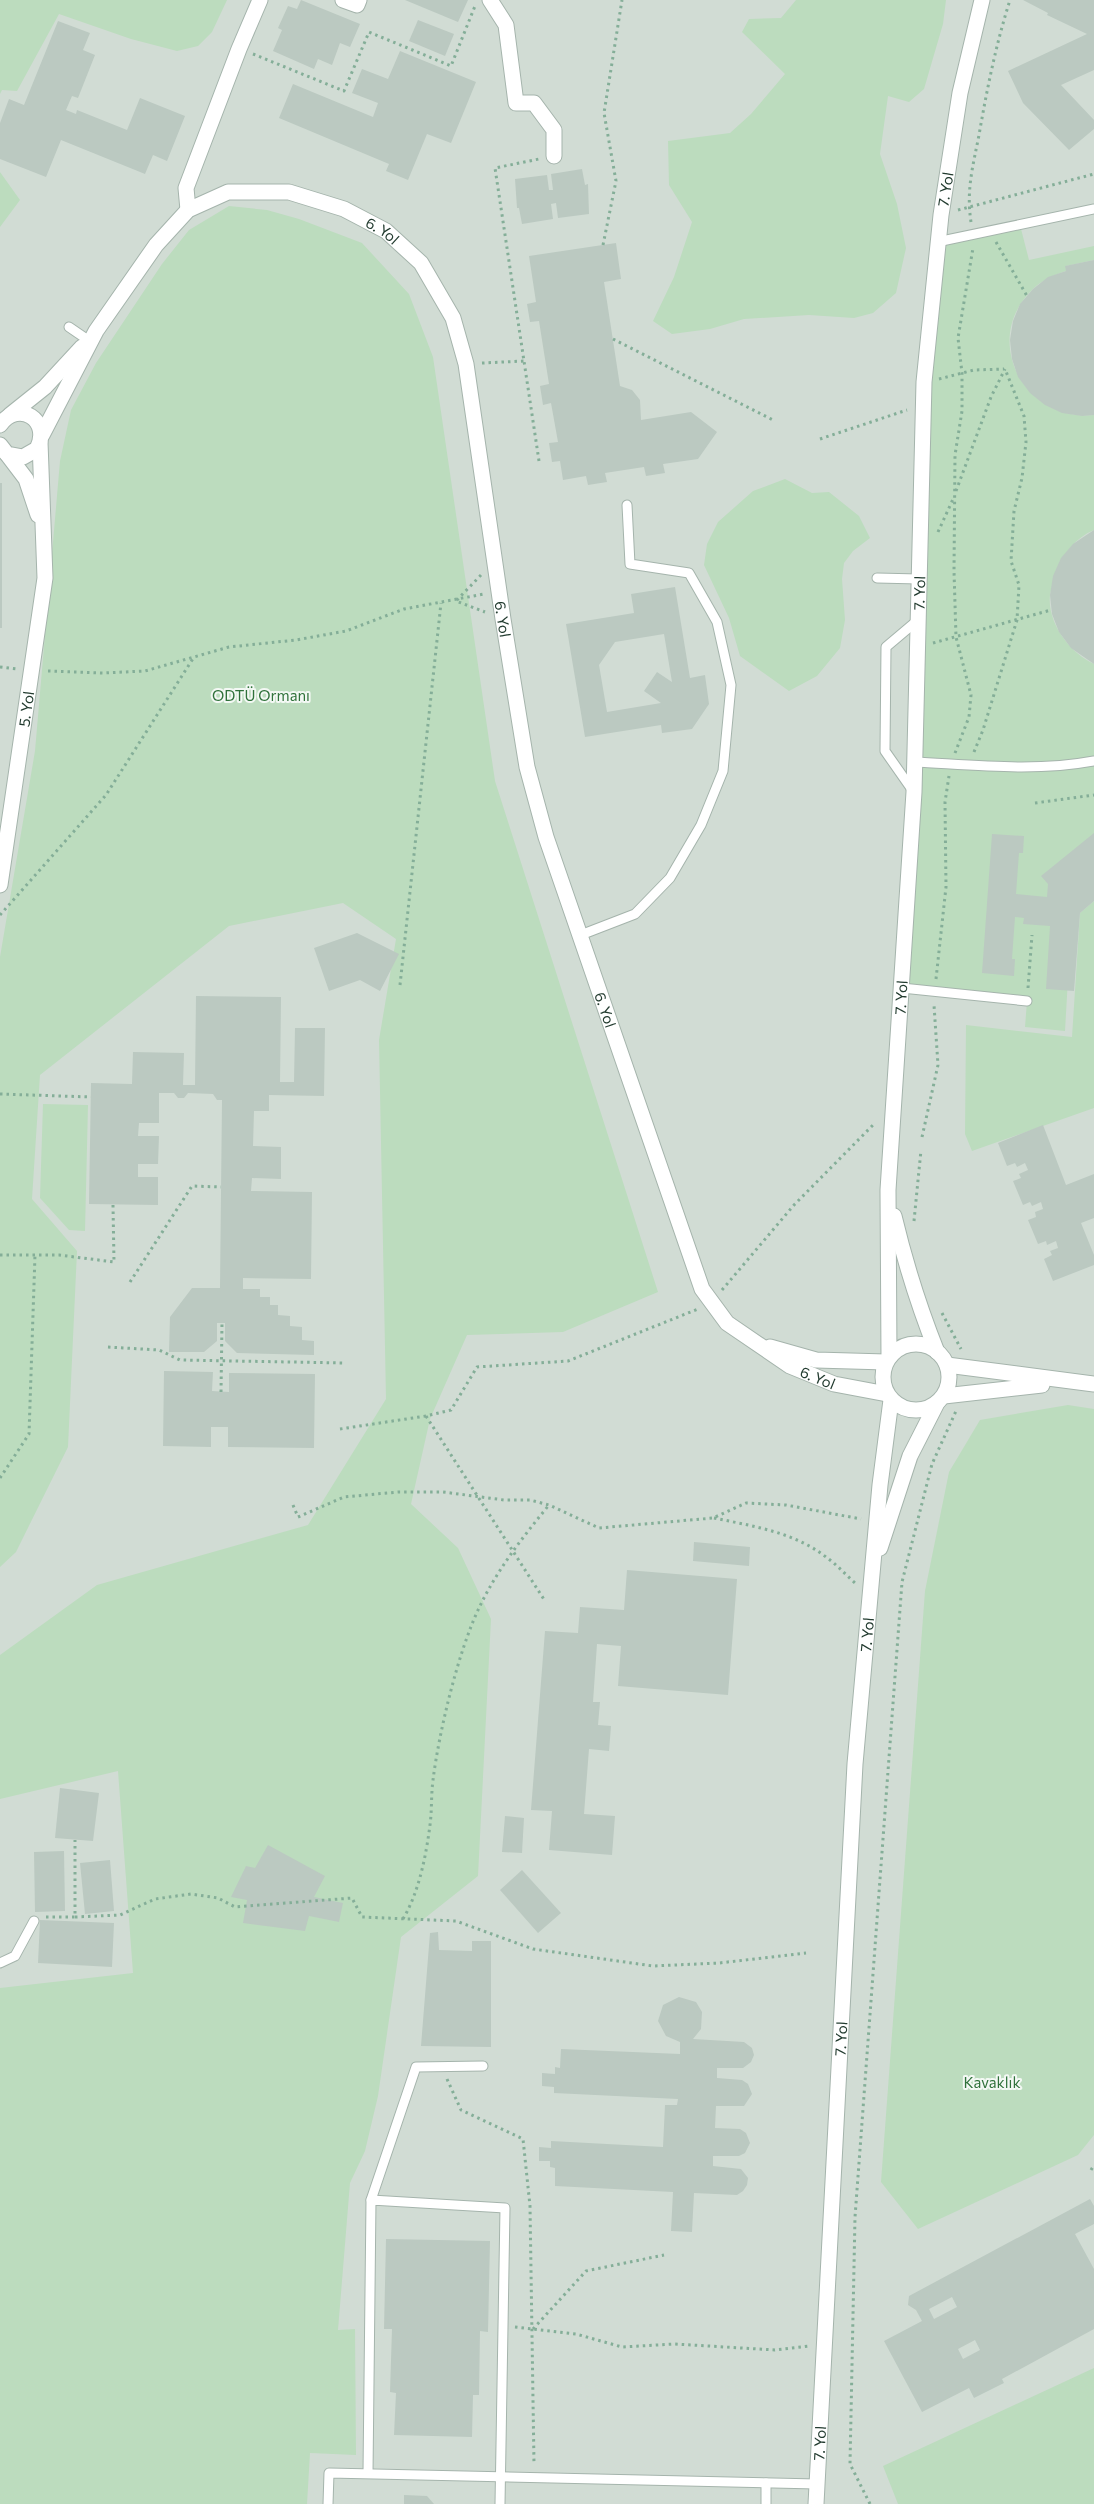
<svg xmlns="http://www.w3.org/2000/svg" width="1094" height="2504" font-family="Commissioner,sans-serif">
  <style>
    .built { fill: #d1dcd4 }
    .green { fill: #bcdcbe }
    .building { fill: #bbc9c1; fill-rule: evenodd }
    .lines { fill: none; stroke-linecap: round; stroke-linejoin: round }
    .service-casing { stroke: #a5b4ac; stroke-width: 11 }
    .minor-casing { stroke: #a5b4ac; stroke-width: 17 }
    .path { stroke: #84ae98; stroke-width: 3; stroke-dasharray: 2.5 4; stroke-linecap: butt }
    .service { stroke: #fff; stroke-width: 9 }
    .minor { stroke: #fff; stroke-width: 15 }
    .labels { text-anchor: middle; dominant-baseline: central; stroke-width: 4; stroke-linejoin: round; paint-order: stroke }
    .street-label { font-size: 15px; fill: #233c30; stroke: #f3f8f4 }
    .park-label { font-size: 15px; fill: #2f713a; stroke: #f3f8f4 }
  </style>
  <rect width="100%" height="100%" fill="#e2ece6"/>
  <!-- built -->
  <rect class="built" x="0" y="0" width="1094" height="2504"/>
  <!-- green -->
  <g class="green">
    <polygon points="0,0 227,0 212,32 198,46 177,51 131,39 59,14 17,91 2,90 0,94"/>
    <polygon points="796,0 946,0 943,24 924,89 909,102 888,96 880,154 897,204 906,248 896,293 873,313 854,318 809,315 744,319 710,329 672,334 653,321 674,277 692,222 669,185 668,141 730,133 751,114 785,74 742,32 749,19 781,18"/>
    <polygon points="0,172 20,200 0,227"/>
    <polygon points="229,206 267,210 299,219 362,243 409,294 433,357 495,781 658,1292 563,1332 467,1335 430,1419 411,1504 458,1548 491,1619 478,1876 401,1937 378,2096 365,2151 350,2183 338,2330 355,2329 356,2455 310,2453 307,2504 0,2504 0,1988 133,1973 118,1771 0,1799 0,1655 97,1585 308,1525 386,1399 379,1040 396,939 343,903 229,926 40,1075 32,1199 77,1251 68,1447 16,1552 0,1567 0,957 35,751 60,461 71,410 96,363 162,264 189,230"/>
    <path d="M1020 225 1029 260 1094 246V260L1066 266V271C1054 275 1042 280 1033 289 980 339 1024 422 1094 415V530C1075 538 1063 554 1057 573 1055 580 1051 588 1050 595 1047 623 1070 653 1094 664V894L1072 909 1065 1031 1025 1027 1027 1001 902 988 937 242Z"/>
    <polygon points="785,479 812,493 829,492 859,516 870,538 853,551 844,563 842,579 845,620 840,648 817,676 789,691 740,656 729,618 704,565 707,544 718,522 753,491"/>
    <polygon points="1094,901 1094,1108 972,1151 965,1134 966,1025 1072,1037 1080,913"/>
    <polygon points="43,1104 88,1105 85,1231 69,1230 40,1198"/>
    <polygon points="1068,1405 1094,1409 1094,2135 1078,2155 918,2229 881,2182 925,1591 949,1472 980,1420"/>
    <polygon points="1094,2368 1094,2504 898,2504 883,2466"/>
  </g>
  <!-- building -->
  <g class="building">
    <polygon points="301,0 360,24 350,47 340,43 332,65 318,59 314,69 273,51 282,30 278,28 288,6 297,9"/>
    <polygon points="405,0 468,0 458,22"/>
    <polygon points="1023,0 1094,0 1094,70 1061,85 1094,120 1094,129 1069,150 1023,103 1008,71 1087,34 1047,15 1048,13"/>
    <polygon points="418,20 454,34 445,56 409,41"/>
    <polygon points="58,21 90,33 83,50 95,55 78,98 72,96 66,110 76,114 77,110 127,130 140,98 185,116 167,161 153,155 145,174 61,140 46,177 0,159 0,123 9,99 24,105"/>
    <polygon points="400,51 476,82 451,143 427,134 408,180 386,171 389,164 279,118 293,84 373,117 378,103 352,93 362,69 388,79"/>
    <polygon points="582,169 585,185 588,184 589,214 558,218 556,203 551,204 553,219 522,224 519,208 517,208 515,179 547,175 549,190 553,190 551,174"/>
    <polygon points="616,243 621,279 604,282 620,386 632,390 640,400 641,420 691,412 717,432 698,459 663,464 665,473 646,476 644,467 605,473 607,482 588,485 586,476 563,480 560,461 552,462 549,443 558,442 551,403 543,405 540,386 549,384 539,321 530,322 527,304 536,302 529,256"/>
    <polygon points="1094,260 1094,415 1082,416 1062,413 1045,405 1030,393 1018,377 1012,359 1010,340 1013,321 1020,304 1033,289 1048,277 1066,271 1065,266"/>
    <rect x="0" y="483" width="2" height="145"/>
    <polygon points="1094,530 1094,664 1071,648 1059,632 1052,614 1050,595 1053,576 1061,558 1073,544"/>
    <path d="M675 587 690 678 705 675 709 704 692 729 662 733 661 725 585 737 566 624 634 613 631 594ZM664 634 672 682 657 672 644 691 661 703 607 712 599 665 615 642Z"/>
    <polygon points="1094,833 1094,901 1080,913 1074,991 1046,989 1050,926 1023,924 1024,918 1015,917 1012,959 1015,959 1014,976 982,973 992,834 1024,836 1023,853 1019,853 1016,894 1047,897 1048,884 1041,876"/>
    <polygon points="357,933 399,954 380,991 360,980 329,991 314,948"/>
    <polygon points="196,996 281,997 280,1082 294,1082 295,1028 325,1028 324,1096 269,1095 269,1111 254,1111 253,1146 281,1147 281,1179 252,1178 251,1191 312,1192 311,1279 243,1278 243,1289 260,1289 260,1297 270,1297 270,1305 278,1305 278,1315 290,1316 290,1326 302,1327 302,1340 314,1341 314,1355 237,1353 225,1341 225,1323 217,1323 217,1341 204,1352 169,1352 170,1317 192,1288 220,1288 222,1100 217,1100 213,1094 188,1093 184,1098 178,1098 174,1093 159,1093 159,1123 139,1123 138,1136 159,1136 158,1164 138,1164 138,1177 158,1177 158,1205 89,1204 91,1083 132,1084 133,1052 184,1053 183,1085 195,1085"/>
    <polygon points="1043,1125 1066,1185 1094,1174 1094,1218 1081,1223 1094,1255 1094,1265 1053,1281 1044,1259 1052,1255 1050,1251 1058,1248 1056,1241 1047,1245 1046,1241 1038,1244 1028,1220 1036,1217 1035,1212 1043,1209 1041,1202 1032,1206 1030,1202 1023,1205 1013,1181 1021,1178 1019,1174 1028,1170 1025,1163 1017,1167 1015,1163 1007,1166 998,1143"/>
    <polygon points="164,1371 213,1372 212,1391 229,1392 229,1373 315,1374 314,1448 228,1447 228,1427 211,1427 211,1447 163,1446"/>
    <polygon points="694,1542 750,1547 749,1566 693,1561"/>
    <polygon points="627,1570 737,1579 728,1695 618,1686 621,1646 597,1644 593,1702 600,1702 598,1725 611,1726 609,1751 589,1749 584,1814 615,1816 612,1855 549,1850 552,1811 531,1810 545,1631 578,1633 580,1607 624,1610"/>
    <polygon points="60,1788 99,1793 93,1841 55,1838"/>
    <polygon points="505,1816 524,1818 522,1853 502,1852"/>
    <polygon points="268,1845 325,1876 314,1897 343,1903 339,1922 309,1916 305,1931 243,1923 247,1900 231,1897 246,1866 255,1868"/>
    <polygon points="64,1851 65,1911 35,1912 34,1852"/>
    <polygon points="110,1860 114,1911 85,1914 80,1863"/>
    <polygon points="522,1870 561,1913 538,1933 500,1890"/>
    <polygon points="40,1920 114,1923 112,1967 38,1963"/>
    <polygon points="438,1932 439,1950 472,1951 472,1941 491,1941 491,2047 421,2046 430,1933"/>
    <polygon points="679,1997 696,2002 702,2012 701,2029 693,2039 744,2042 752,2048 754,2055 751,2062 743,2068 717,2068 717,2078 742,2080 748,2084 752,2094 744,2106 716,2106 715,2128 740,2129 746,2133 750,2143 745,2153 739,2156 713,2156 713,2166 741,2169 748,2178 747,2185 743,2191 737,2195 694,2193 692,2232 671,2231 673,2192 555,2186 555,2168 550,2167 550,2161 539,2161 539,2147 551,2148 551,2141 663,2147 665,2105 677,2105 678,2099 554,2093 554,2087 542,2086 542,2073 555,2074 555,2067 560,2068 561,2049 680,2054 680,2042 666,2036 658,2021 663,2005"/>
    <path d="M1090 2199 1094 2206V2224L1075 2234 1094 2269V2329L1002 2379 1004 2383 974 2398 969 2388 922 2412 884 2341 922 2321 916 2310 908 2305 909 2296ZM952 2297 957 2307 934 2319 929 2309ZM975 2340 980 2350 963 2359 958 2349Z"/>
    <polygon points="386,2239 490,2241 488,2332 480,2331 479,2395 473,2395 472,2437 394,2435 396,2393 390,2392 392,2329 384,2329"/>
    <polygon points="404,2495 427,2496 434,2504 404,2504"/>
  </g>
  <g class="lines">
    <!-- service casing -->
    <g class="service-casing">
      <g id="service">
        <polyline points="937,242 1094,209"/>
        <polyline points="69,327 88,340"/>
        <polyline points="877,578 919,579"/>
        <path d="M915 762C974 765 1036 772 1094 761"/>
        <polyline points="913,791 885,751 886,647 918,620"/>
        <polyline points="578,936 635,914 670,878 701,825 723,771 731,685 717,622 689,573 630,564 627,505"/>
        <polyline points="902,988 1027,1001"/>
        <polyline points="0,1963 15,1956 34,1921"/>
        <polyline points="371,2200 416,2067 483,2066"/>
        <polyline points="368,2473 371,2200 505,2208 500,2504"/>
        <polyline points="328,2504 329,2473 817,2484"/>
        <polyline points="766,2504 766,2483"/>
      </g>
    </g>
    <!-- minor casing -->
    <g class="minor-casing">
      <g id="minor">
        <polyline points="343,0 357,5 359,0"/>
        <polyline points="490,0 506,25 516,103 534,103 554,130 554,156"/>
        <polyline points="188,210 186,188 239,49 260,0"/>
        <polyline points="10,415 45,387 82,347"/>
        <path d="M0 425C18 399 52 420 37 449L23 457 7 454 0 445"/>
        <path id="s1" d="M42 435 96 331 156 245 188 210 228 192H289L344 209 386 231 421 263 453 318 466 364 503 619 527 767 546 837 702 1289 727 1323 790 1366 834 1384 887 1394"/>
        <polyline points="7,454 26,479 38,515"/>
        <path id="s2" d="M0 885 45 578 40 442"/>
        <path d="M894 1216C905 1262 919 1307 937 1352"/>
        <circle cx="916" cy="1377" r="33"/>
        <polyline points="770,1347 816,1360 886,1362"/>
        <path id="s3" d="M889 1357 888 1190 914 792 924 382 941 215 960 93 982 0"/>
        <polyline points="947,1365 1094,1384"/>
        <polyline points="944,1396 1042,1385"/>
        <polyline points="880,1548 910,1456 937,1403"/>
        <path id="s4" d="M816 2504 855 1764 880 1485 891 1400"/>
      </g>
    </g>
    <!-- path -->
    <g class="path">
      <polyline points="253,54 344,91 369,32 451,66 475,6"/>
      <polyline points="958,210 1094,174"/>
      <path d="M971 222C966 190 973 166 979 135 987 89 996 44 1010 0"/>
      <polyline points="996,242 1027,296"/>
      <polyline points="603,245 616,181 604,113 622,0"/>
      <polyline points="613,339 773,420"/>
      <polyline points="482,363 524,361"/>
      <polyline points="939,379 974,370 1004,369"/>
      <polyline points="820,439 907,410"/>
      <polyline points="539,461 495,168 539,159"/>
      <polyline points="956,491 991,397 1005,369"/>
      <polyline points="938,532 954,497"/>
      <polyline points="481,575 456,601 485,612"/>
      <polyline points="933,643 1051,610"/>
      <polyline points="0,667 17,669"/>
      <polyline points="48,671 103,673 145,671 229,647 296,640 346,631 404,609 484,594"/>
      <polyline points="974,752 983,730 1017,620 1019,585 1011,561 1014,511 1022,478 1026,442 1024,416 1005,369"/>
      <polyline points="955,753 969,717 971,695 956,637 954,571 955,455 962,411 962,373 958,338 973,248"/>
      <polyline points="1035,803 1094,795"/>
      <polyline points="0,915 106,795 194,657"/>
      <polyline points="936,979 946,887 945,802 949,776"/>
      <polyline points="400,985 441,603"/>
      <polyline points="1028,988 1032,935"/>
      <polyline points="0,1094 91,1097"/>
      <polyline points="922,1137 938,1065 934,1005"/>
      <polyline points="914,1221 921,1150"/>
      <polyline points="0,1255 59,1255 114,1262 113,1205"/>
      <polyline points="130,1282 192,1186 221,1187"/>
      <polyline points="722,1290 794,1205 875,1123"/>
      <polyline points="942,1313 961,1349"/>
      <polyline points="108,1347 159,1350 180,1360 345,1363"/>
      <polyline points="221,1392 222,1323"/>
      <polyline points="426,1416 545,1601"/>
      <polyline points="340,1429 426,1416 451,1410 477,1367 568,1361 698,1309"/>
      <polyline points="0,1478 29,1434 35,1255"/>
      <polyline points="293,1505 298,1517 344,1497 398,1492 443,1492 504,1500 530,1500 549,1505 599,1528 713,1518 746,1503 786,1505 861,1519"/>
      <path d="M714 1518C752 1526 794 1532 826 1557 836 1564 845 1574 855 1583"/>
      <polyline points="46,1917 75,1917 75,1840"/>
      <polyline points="75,1917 120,1915 155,1899 191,1894 218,1898 235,1907 352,1898 362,1917 456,1921 533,1949 653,1966 719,1963 806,1953"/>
      <path d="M403 1919C419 1892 426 1856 430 1825 432 1810 431 1795 433 1780 439 1732 458 1652 479 1608 497 1570 522 1538 549 1505"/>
      <polyline points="447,2079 461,2110 523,2139 530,2206 534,2464"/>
      <polyline points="1091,2170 1094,2165"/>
      <polyline points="515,2327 576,2334 622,2347 675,2344 775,2350 809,2346"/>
      <polyline points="533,2329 586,2271 664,2255"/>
      <polyline points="870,2504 850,2464 855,2217 902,1582 932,1464 956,1411"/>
    </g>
    <!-- service -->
    <use href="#service" class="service"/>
    <!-- minor -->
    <use href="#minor" class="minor"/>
  </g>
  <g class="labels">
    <!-- street labels -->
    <g class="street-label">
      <text stroke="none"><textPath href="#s3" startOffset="1170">7. Yol</textPath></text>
      <text stroke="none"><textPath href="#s1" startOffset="476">6. Yol</textPath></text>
      <text stroke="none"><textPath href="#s3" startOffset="765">7. Yol</textPath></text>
      <text stroke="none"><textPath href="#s1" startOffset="896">6. Yol</textPath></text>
      <text stroke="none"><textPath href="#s2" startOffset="178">5. Yol</textPath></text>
      <text stroke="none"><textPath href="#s3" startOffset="360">7. Yol</textPath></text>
      <text stroke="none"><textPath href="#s1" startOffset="1301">6. Yol</textPath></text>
      <text stroke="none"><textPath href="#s1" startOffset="1745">6. Yol</textPath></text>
      <text stroke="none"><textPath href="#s4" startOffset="871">7. Yol</textPath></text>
      <text stroke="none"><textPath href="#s4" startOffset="466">7. Yol</textPath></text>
      <text stroke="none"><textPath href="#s4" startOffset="61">7. Yol</textPath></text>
    </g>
    <!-- park labels -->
    <g class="park-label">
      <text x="261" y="695">ODTÜ Ormanı</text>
      <text x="992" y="2082">Kavaklık</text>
    </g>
  </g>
</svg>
